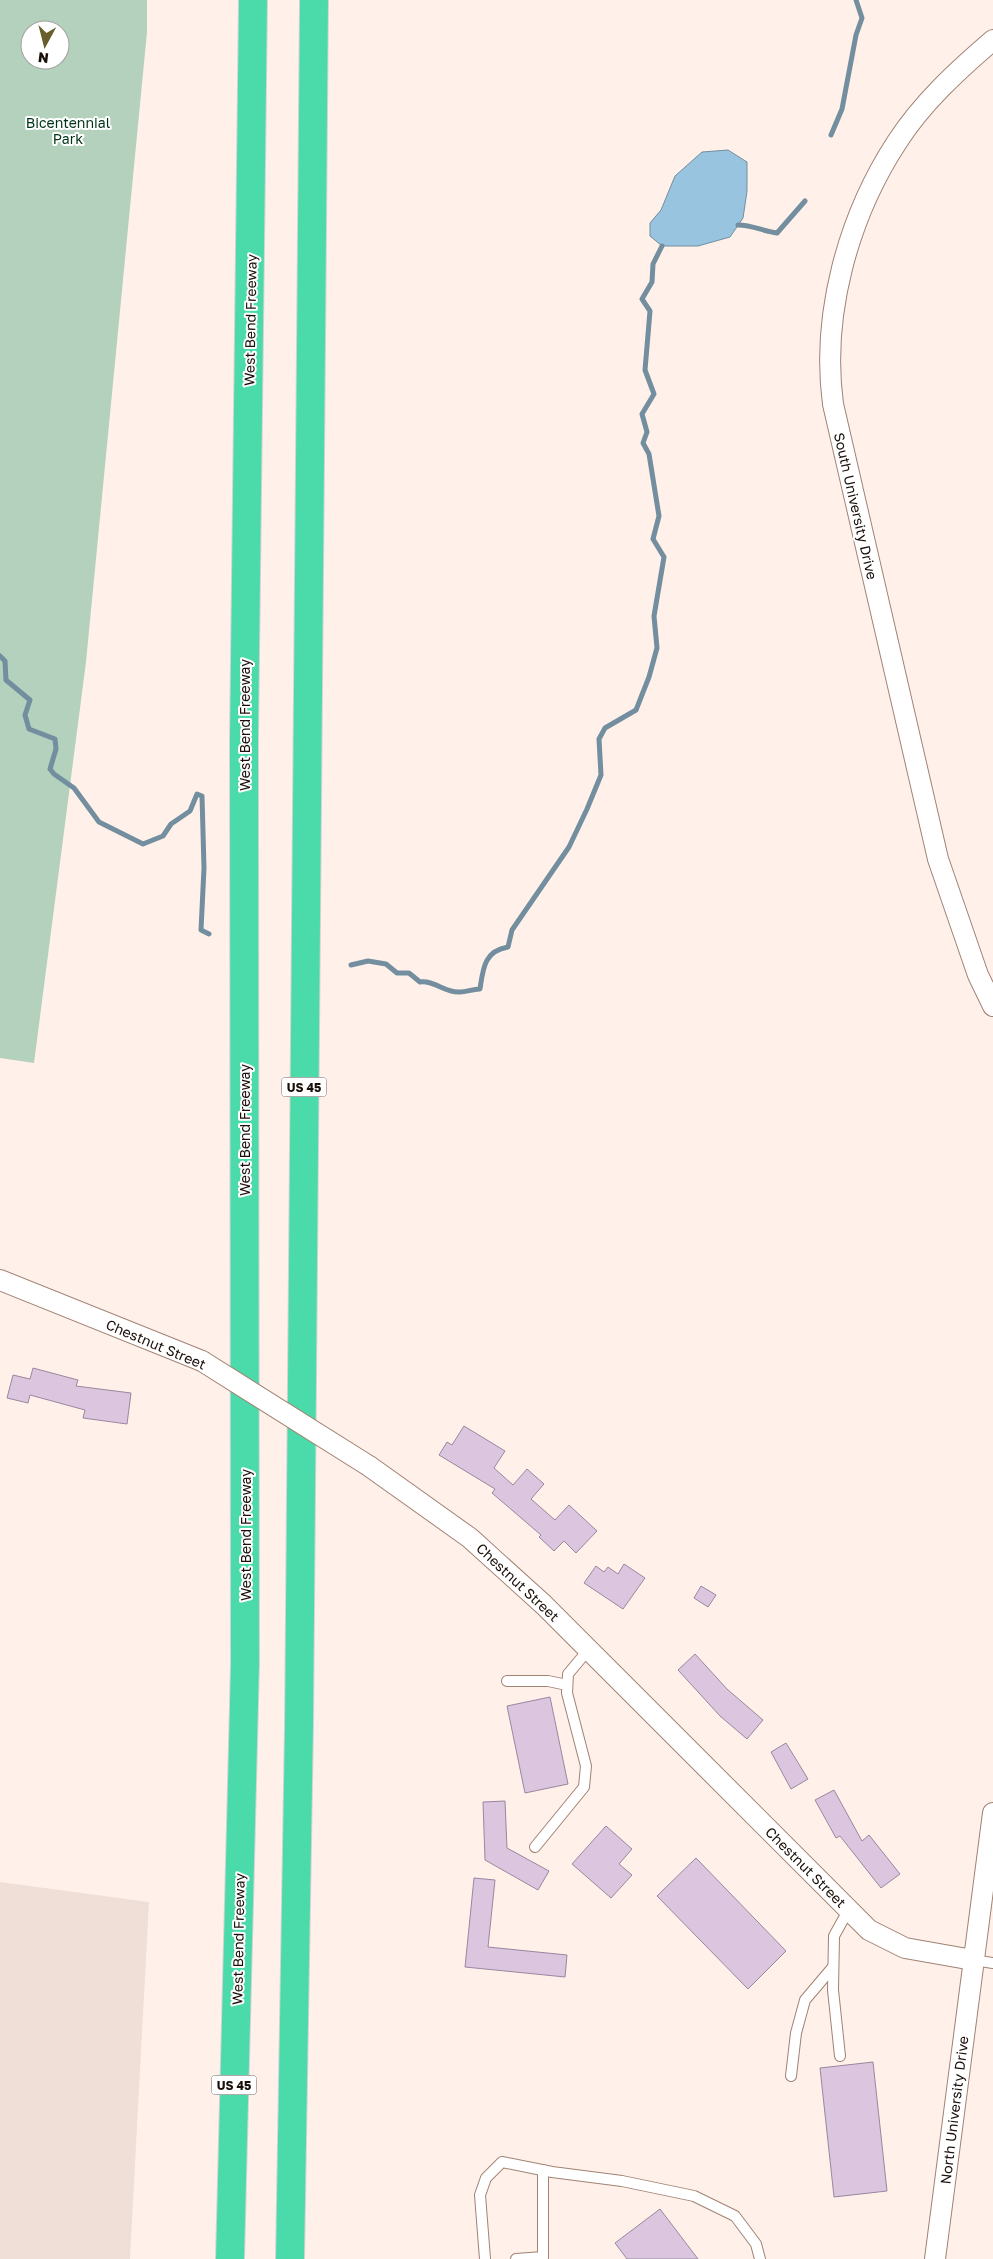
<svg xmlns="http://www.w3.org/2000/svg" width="993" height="2259" font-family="'Golos Text',sans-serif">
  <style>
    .built { fill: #f0dfd7 }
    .green { fill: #b3d1bc; fill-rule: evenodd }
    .water { fill: #98c4df; stroke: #728e9f }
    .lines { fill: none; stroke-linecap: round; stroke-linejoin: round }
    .stream { stroke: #728e9f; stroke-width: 5 }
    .building { fill: #dbc5df; stroke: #9b869e }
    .lane-casing { stroke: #a18273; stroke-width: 12 }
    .street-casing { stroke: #a18273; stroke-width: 22 }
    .highway-casing { stroke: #d6d4d3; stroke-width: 30 }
    .lane { stroke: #fff; stroke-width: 10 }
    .street { stroke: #fff; stroke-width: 20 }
    .highway { stroke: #4bdbaa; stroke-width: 28 }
    .street-bridge-casing { stroke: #a18273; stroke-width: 22; stroke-linecap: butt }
    .street-bridge { stroke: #fff; stroke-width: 20 }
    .labels { text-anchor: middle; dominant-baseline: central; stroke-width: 4; stroke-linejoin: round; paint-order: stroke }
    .shield { fill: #fff; stroke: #5f5753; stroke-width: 1 }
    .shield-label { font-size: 12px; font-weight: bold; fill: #1a0f09 }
    .park-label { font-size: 14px; fill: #003419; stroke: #fff }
    .street-label { font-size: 14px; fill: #1a0f09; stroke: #fff }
  </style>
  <rect width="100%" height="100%" fill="#fff1ea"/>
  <!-- built -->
  <polygon class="built" points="0,1882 149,1902 130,2259 0,2259"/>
  <!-- green -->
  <path class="green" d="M0 0H147V32L86 662 34 1063 0 1058ZM30 30H60V60H30Z"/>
  <!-- water -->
  <polygon class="water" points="728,150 747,162 747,191 743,218 730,237 698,246 662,246 650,236 650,223 661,210 675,176 702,152"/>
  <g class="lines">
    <!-- stream -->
    <g class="stream">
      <polyline points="831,135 842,109 856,35 862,18 856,0"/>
      <path d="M738 225C752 225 763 231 777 233L805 201"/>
      <polyline points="0,656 5,661 6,680 30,700 25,715 29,729 55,739 56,749 50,769 54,774 74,788 99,822 143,844 163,836 171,824 190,811 197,794 202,796 204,868 201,930 209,934"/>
      <path d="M351 965 368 961 386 964 397 973H409L420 982C435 980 444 993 460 992 467 992 472 989 480 989 483 969 484 951 508 947L512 930 569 847 587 809 601 775 599 739 605 728 636 710 649 677 657 648 654 616 664 557 653 539 659 516 649 454 643 443 647 432 642 414 654 394 645 370 650 311 642 299 652 282 653 264 662 246"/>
    </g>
  </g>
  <!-- building -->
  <g class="building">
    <polygon points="33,1368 78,1380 76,1386 131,1393 127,1424 83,1418 85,1410 30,1395 28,1403 7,1398 13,1375 30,1379"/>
    <polygon points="464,1426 505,1451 494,1468 513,1485 527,1469 544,1484 531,1499 555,1520 569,1505 597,1531 576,1553 564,1541 554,1551 539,1537 541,1535 492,1493 495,1489 439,1455 447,1442 452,1445"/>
    <polygon points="624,1564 645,1578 623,1609 584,1583 596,1566 604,1572 608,1567 618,1574"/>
    <polygon points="701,1586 716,1595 708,1607 694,1598"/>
    <polygon points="695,1654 727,1689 763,1720 747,1739 720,1716 678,1670"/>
    <polygon points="550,1697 568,1784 525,1793 507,1706"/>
    <polygon points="786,1743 808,1779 791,1789 771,1752"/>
    <polygon points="834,1790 862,1841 869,1835 900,1874 881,1888 840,1836 836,1838 815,1800"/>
    <polygon points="505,1801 507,1848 549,1871 538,1890 485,1860 483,1802"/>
    <polygon points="606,1826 632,1849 619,1864 632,1875 611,1898 572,1864"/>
    <polygon points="696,1858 786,1951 748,1989 657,1896"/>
    <polygon points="474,1878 495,1880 488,1947 567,1955 565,1977 465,1967"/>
    <polygon points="873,2062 887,2191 834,2197 820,2068"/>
    <polygon points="660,2209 698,2259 627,2259 615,2243"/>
  </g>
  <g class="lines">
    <!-- lane casing -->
    <g class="lane-casing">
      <g id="lane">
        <polyline points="507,1681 548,1681 567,1685"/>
        <polyline points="535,1847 584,1787 586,1766 567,1693 568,1674 589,1649"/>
        <polyline points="973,1960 993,1963"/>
        <polyline points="840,2056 833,1990 834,1936 849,1909"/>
        <polyline points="791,2076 796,2033 805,2000 833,1967"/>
        <polyline points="485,2259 480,2195 486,2178 502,2162 552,2172 622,2181 694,2196 735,2216 756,2244 760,2259"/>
        <polyline points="516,2259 543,2257 543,2170"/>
      </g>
    </g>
    <!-- street casing -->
    <g class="street-casing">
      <g id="street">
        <path d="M993 40C958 70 922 103 897 142 848 217 821 315 833 404L938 859 978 975 993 1006"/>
        <polyline points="0,1280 202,1361"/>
        <polyline points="369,1466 470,1538 544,1605 869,1930 905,1948 973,1960"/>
        <polyline points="935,2259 993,1813"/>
      </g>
    </g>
    <!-- highway casing -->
    <g class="highway-casing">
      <g id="highway">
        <polyline points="230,2259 245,1664 244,740 253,0"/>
        <polyline points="290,2259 299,1725 314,0"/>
      </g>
    </g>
    <!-- lane -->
    <use href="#lane" class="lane"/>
    <!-- street -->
    <use href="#street" class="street"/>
    <!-- highway -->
    <use href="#highway" class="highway"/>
    <!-- street-bridge casing -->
    <g class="street-bridge-casing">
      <polyline id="street-bridge" points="202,1361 369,1466"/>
    </g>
    <!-- street-bridge -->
    <use href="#street-bridge" class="street-bridge"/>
  </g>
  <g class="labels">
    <!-- shield labels -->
    <g class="shield">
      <rect x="281.5" y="1077.5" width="45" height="19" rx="4"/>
      <rect x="211.5" y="2075.5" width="45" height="19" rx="4"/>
    </g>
    <g class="shield-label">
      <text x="304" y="1087">US 45</text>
      <text x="234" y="2085">US 45</text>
    </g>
    <!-- park labels -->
    <g class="park-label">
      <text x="68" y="122">Bicentennial<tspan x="68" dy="16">Park</tspan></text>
    </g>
    <!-- street labels -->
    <g class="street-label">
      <text transform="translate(250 320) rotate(-89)">West Bend Freeway</text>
      <text transform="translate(856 506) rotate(77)">South University Drive</text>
      <text transform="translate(244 725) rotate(-90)">West Bend Freeway</text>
      <text transform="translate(244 1130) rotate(-90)">West Bend Freeway</text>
      <text transform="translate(156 1344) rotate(23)">Chestnut Street</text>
      <text transform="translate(245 1535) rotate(-90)">West Bend Freeway</text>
      <text transform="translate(518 1582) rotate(43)">Chestnut Street</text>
      <text transform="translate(806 1867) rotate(45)">Chestnut Street</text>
      <text transform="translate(238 1939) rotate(-89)">West Bend Freeway</text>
      <text transform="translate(954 2110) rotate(-83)">North University Drive</text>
    </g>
  </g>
  <!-- north arrow -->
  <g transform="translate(45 45) rotate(187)"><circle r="24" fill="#ffffff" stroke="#a39f9d"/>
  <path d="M0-4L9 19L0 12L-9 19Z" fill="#675e2b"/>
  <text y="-8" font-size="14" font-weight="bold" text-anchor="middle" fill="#1a0f09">N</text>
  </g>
</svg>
